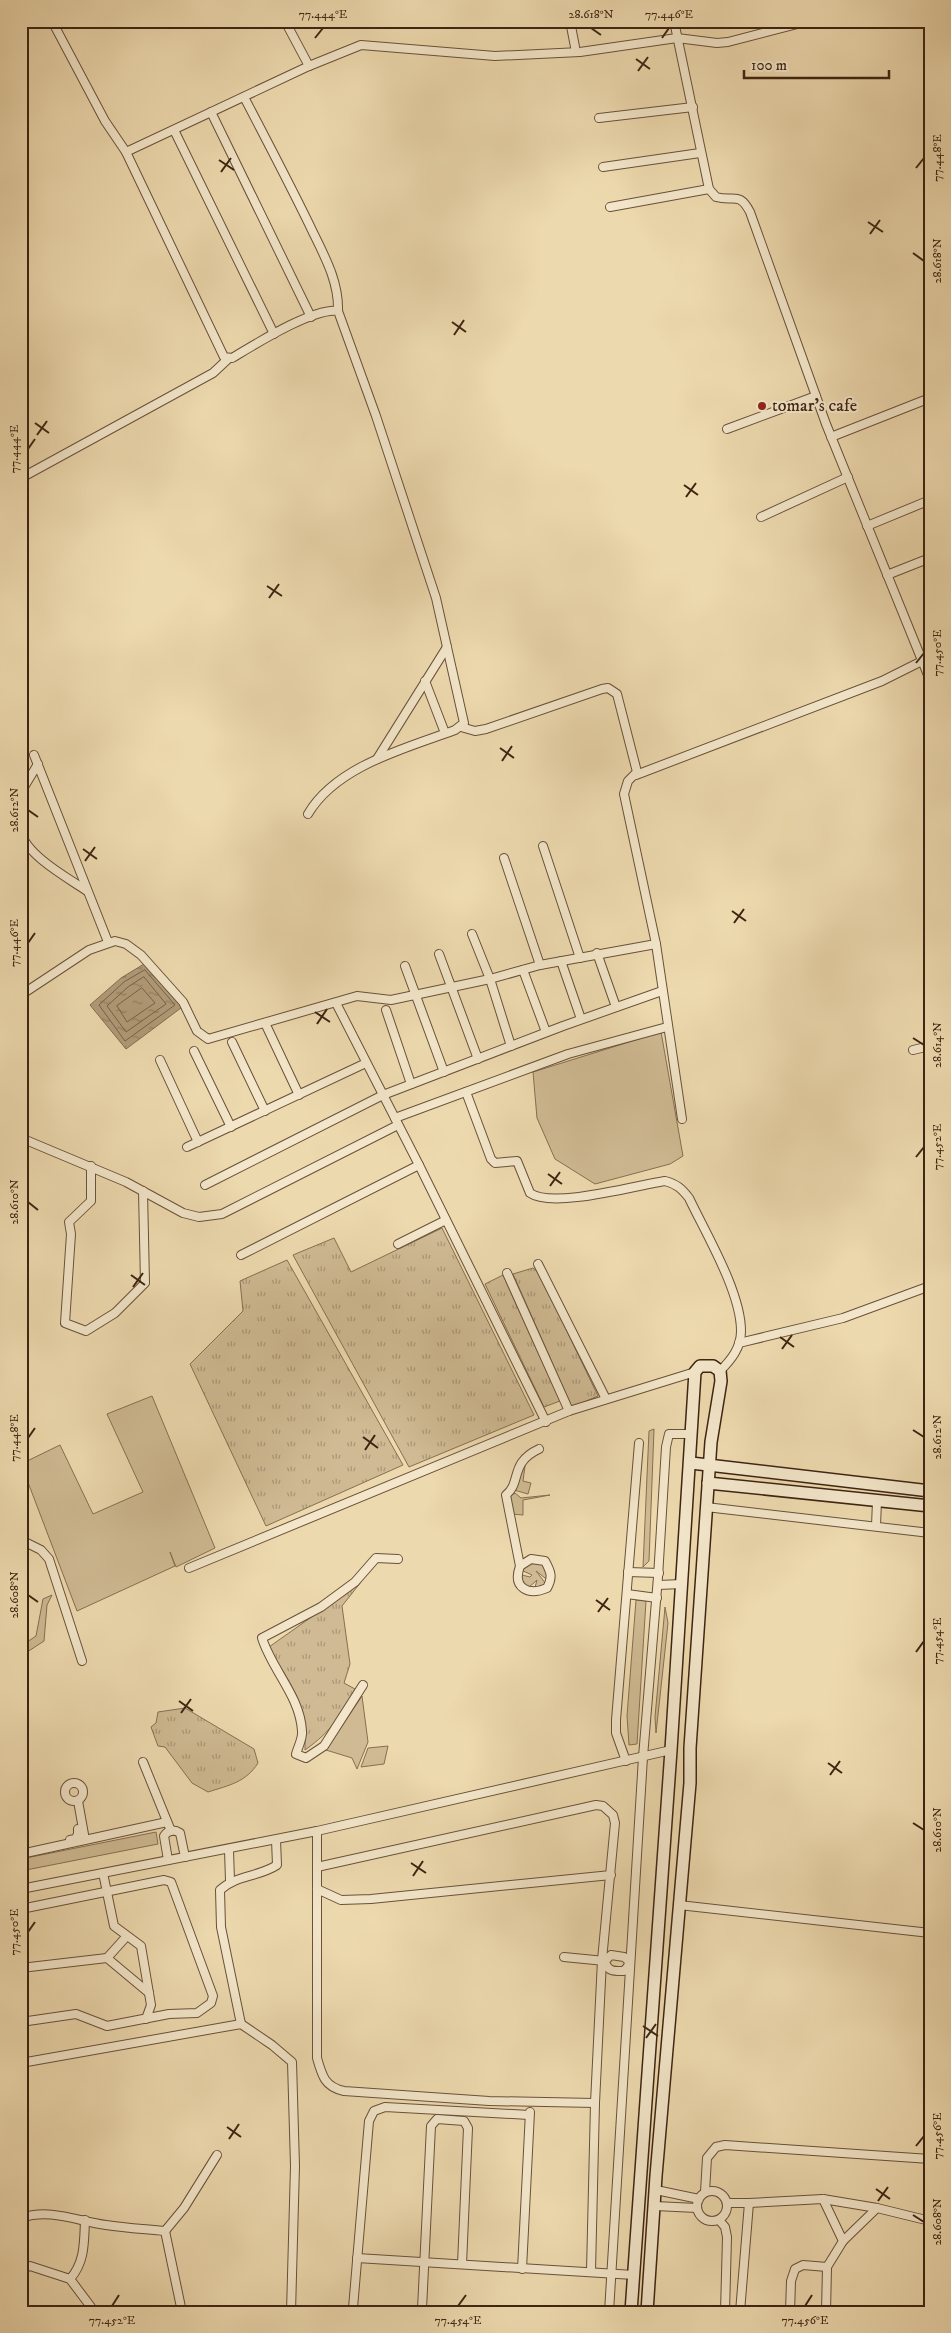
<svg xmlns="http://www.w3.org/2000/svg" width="951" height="2333" font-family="'IM FELL DW Pica',serif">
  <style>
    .grass { fill: url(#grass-tufts); stroke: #866f52 }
    .green { fill: #cfba93; stroke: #866f52 }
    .water { fill: url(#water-ripples); stroke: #836b50 }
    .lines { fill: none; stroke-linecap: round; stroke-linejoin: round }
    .shore { stroke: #776046; stroke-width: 1 }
    .street-casing { stroke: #695139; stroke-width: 10 }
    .secondary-casing { stroke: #3d2412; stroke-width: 14 }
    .street { stroke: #f3e6ca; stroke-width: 8 }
    .secondary { stroke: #f3e6ca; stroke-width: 11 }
    .ticks { fill: none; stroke: #3d2412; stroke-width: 2 }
    .poi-dot { fill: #8f2418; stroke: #f3e6ca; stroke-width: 2 }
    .labels { text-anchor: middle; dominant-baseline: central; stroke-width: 4; stroke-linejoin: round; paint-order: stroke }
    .poi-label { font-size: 18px; fill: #3d2412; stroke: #f3e6ca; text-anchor: start }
    .neatline { fill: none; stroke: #3d2412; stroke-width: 2 }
    .ticks-label { font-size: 12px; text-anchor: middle; fill: #3d2412 }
  </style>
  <defs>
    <pattern id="grass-tufts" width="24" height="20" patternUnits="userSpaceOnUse" patternTransform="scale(1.25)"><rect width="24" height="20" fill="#cfba93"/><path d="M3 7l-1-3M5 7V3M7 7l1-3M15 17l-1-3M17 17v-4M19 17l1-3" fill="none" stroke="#a99777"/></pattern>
    <pattern id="water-ripples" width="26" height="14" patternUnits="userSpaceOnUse" patternTransform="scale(1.25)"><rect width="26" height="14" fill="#b19b79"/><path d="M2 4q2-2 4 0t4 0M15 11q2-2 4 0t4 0" fill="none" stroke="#917e62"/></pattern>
  </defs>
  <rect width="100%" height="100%" fill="#edd9ae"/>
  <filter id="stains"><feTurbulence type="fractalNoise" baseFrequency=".004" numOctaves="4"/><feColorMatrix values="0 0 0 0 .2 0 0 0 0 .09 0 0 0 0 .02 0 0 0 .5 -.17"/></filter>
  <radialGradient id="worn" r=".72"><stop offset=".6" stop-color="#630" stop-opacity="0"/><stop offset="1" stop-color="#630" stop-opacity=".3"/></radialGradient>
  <!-- grass -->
  <g class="grass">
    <polygon points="442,1228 534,1415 409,1467 293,1255 334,1238 351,1272"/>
    <polygon points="287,1260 403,1465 266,1526 190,1364 243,1311 240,1281"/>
    <polygon points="533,1268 539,1273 598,1396 572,1407 513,1274"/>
    <polygon points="503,1275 560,1401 544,1407 485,1284"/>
    <path d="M361 1582 342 1606 350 1664 344 1683 355 1689C339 1717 333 1730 305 1750V1725L294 1693 269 1647Z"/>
    <path d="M185 1708 254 1749 258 1763C246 1782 230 1785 208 1792L192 1783 165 1747 158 1746 151 1727 156 1723 158 1712Z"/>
  </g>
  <!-- green -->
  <g class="green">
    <polygon points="661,1032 683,1156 670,1164 595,1184 555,1159 537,1118 533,1072"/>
    <polygon points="152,1396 215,1548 176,1567 170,1552 175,1566 77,1611 21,1464 60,1445 93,1514 143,1492 107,1414"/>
    <polygon points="654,1429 649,1561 643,1567 649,1431"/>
    <polygon points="526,1459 523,1481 531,1483 528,1494 514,1490"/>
    <polygon points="515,1493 521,1498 550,1495 523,1500 523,1515 512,1514 509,1496"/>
    <polygon points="542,1561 549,1581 536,1571 546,1584 534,1591 537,1580 527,1589 520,1584 518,1574 530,1577 532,1575 521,1570 525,1563"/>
    <polygon points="52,1595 47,1605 44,1641 21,1656 21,1646 36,1636 43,1599"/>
    <polygon points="636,1600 646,1601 637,1744 629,1745 627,1716"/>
    <polygon points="665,1607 668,1623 656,1733 655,1717"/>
    <polygon points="362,1696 368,1742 357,1769 352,1758 326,1750"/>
    <polygon points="388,1746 384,1764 361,1767 368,1748"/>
    <polygon points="156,1832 158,1844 21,1871 21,1859"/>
  </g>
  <!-- water -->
  <polygon class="water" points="144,964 182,1003 181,1008 126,1049 90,1005 121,978"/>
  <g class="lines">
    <!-- shore -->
    <g class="shore">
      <polygon points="145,970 175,1005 125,1041 99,1005 124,982"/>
      <polygon points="144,977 166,1004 126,1032 107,1006 128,987"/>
      <polygon points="142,988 155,1003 127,1022 117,1006"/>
    </g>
    <!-- street casing -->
    <g class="street-casing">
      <g id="street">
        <polyline points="52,21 105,121 126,152 309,66 361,45 495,56 580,52 677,38 717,43 728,42 809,21"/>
        <polyline points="285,21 309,66"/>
        <polyline points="570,21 576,52"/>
        <path d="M674 21 709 189 716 197C734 202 739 191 750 212L826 424 930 680"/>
        <path d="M244 97C266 139 288 181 309 224 322 252 339 279 338 311"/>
        <polyline points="211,112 311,317"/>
        <polyline points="599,118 693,107"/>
        <polyline points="174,130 274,334"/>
        <path d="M126 152 224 357 232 358C254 345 314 307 338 311L376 416 436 598 464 723 455 730C406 748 336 766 308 814"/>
        <polyline points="603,167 700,153"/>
        <polyline points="610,207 709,189"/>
        <polyline points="727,429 816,396"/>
        <polyline points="831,437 930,398"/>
        <polyline points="21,478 213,373 228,359"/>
        <polyline points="761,517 848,477"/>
        <polyline points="867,526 930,500"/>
        <polyline points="887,575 930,558"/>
        <polyline points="425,681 445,733"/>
        <polyline points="461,727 475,731 486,729 602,689 608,688 617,694 637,772 628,781 624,794 656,944 682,1119"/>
        <polyline points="34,755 108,942"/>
        <polyline points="377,759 447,647"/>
        <polyline points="636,775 882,681 930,657"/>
        <polyline points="21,792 38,764"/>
        <path d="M21 832C26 855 68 878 87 891"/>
        <polyline points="543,846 580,958"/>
        <polyline points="504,858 540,965"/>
        <polyline points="472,934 490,979 511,1046"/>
        <polyline points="597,953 616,1007"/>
        <polyline points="439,954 478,1059"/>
        <polyline points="561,961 581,1019"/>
        <polyline points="405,966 444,1072"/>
        <polyline points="523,970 546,1032"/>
        <polyline points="21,995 89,950 115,941 126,944 141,955 183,1002 197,1031 208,1039 357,996 391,1000 490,979 540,965 656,944"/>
        <polyline points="336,1003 419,1165 546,1422"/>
        <polyline points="386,1010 411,1084"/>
        <polyline points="265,1023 299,1095"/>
        <polyline points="232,1042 265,1111"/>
        <polyline points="913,1050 930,1046"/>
        <polyline points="194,1051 231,1127"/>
        <polyline points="160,1060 198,1142"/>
        <path d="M466 1092 491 1159 495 1163 517 1161 530 1193C553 1209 637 1185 665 1181 677 1184 682 1189 689 1198 706 1234 741 1292 741 1331 741 1348 731 1360 720 1371"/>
        <polyline points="395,1118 568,1054 667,1027"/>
        <polyline points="21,1138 126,1182 183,1213 199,1217 222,1214 398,1125"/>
        <polyline points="187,1147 366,1063"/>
        <polyline points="91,1166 91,1201 69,1222 71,1234 65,1323 86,1331 115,1313 145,1283 143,1191"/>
        <polyline points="205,1185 383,1095 563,1026 662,991"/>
        <polyline points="398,1244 446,1220"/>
        <polyline points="241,1255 419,1165"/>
        <polyline points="538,1264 606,1399"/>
        <polyline points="507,1273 569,1411"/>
        <polyline points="739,1343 843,1318 930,1286"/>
        <polyline points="706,1507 930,1533"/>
        <polyline points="876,1526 877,1501"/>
        <polyline points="21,1540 41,1550 49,1559 82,1661"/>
        <path d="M520 1566 531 1559 545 1561C551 1572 553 1577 547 1588 528 1596 512 1588 520 1566L506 1495C522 1482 509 1463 539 1449"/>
        <polyline points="189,1568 569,1411 695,1372"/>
        <polyline points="628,1572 659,1573"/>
        <polyline points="658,1585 682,1584"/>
        <polyline points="627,1594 657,1598"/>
        <path d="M363 1685 324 1746 306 1758 296 1754C298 1747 303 1738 302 1731 300 1696 272 1670 262 1638L321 1607 355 1582 376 1558 398 1559"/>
        <polyline points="626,1761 616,1733 616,1720 639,1443"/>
        <polyline points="143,1762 171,1831"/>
        <circle cx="74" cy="1792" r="9"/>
        <polyline points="78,1801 85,1840"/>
        <path d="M317 1831V2058C322 2076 325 2087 344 2091L489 2101 595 2103"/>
        <polyline points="70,1840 75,1839 78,1835 78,1829"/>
        <polyline points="229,1850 230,1881"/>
        <polyline points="21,1854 167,1822"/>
        <path d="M168 1860 164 1836C168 1830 174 1829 180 1833L185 1857"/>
        <polyline points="317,1867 596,1805 603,1806 613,1815 615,1823 602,1960 595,2103 591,2271"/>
        <polyline points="103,1873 114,1926 141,1946 151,2005 146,2019"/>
        <polyline points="21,1889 317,1831 671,1750"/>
        <polyline points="317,1889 341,1900 371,1899 611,1875"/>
        <polyline points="679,1905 930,1933"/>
        <polyline points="21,1909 164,1880 171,1882 213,1996 211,2003 197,2013 169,2014 107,2026 76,2014 21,2022"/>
        <polyline points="564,1957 605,1961"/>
        <polyline points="107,1958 126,1937"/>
        <path d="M605 1961C607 1972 615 1971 624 1971L629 1965"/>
        <polyline points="605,1961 611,1955 624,1957 628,1960 629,1965"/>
        <polyline points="21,1968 107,1958 149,1993"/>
        <path d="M241 2024 221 1927 220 1890C236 1875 259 1877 277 1865L276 1840"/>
        <polyline points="21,2063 241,2024 272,2045 292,2062 295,2166 291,2312"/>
        <polyline points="656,2190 699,2199"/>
        <circle cx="712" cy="2206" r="15"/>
        <polyline points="705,2192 707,2158 716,2147 725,2145 930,2159"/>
        <polyline points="728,2203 749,2203 740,2312"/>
        <polyline points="749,2203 823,2199 877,2208 930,2221"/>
        <polyline points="655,2206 697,2208"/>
        <path d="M21 2218C50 2208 77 2221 106 2225 125 2228 145 2229 165 2231L184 2208 217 2155"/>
        <path d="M85 2220C84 2243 85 2262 70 2279L91 2307 92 2312"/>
        <polyline points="719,2220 725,2227 727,2237 725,2312"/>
        <polyline points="165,2231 182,2312"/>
        <polyline points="843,2241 877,2208"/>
        <polyline points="357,2258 634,2275"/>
        <polyline points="21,2269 30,2266 70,2279"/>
        <polyline points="522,2269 530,2112"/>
        <polyline points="353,2308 369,2121 374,2111 385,2107 529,2115"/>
        <polyline points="422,2309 431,2126 437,2119 464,2121 468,2128 462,2264"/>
        <polyline points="609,2312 643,1757 658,1577 666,1447 669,1434 692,1434"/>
        <polyline points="790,2312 791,2281 795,2269 803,2265 827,2267 843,2241 823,2199"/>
        <polyline points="826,2312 827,2267"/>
      </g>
    </g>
    <!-- secondary casing -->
    <g class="secondary-casing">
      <g id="secondary">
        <polyline points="691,1463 930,1491"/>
        <polyline points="708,1483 930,1506"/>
        <polyline points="631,2312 671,1750 695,1372 700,1366 713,1366 720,1371 721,1381 711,1442 690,1748 690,1783 656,2176 647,2312"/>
      </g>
    </g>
    <!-- street -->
    <use href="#street" class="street"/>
    <!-- secondary -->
    <use href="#secondary" class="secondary"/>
  </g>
  <!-- ticks -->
  <path class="ticks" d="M591 28 601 35M315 38 323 28M662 38 669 28M636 59 650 69M638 71 648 57M219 160 234 170M916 168 924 158M221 172 231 158M868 222 883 232M870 234 880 220M913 253 924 261M452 322 466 332M454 335 464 320M35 423 49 433M37 435 47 421M28 449 35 439M684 485 698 495M686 497 696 483M267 586 282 596M269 598 279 584M916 663 924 653M500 748 514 758M502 761 512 746M28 810 38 817M83 849 97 859M85 861 95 847M732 911 746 921M734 923 744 909M28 943 35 933M315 1012 330 1022M317 1024 327 1009M913 1038 924 1045M916 1157 924 1147M548 1174 562 1184M550 1186 560 1172M28 1202 38 1210M131 1275 145 1285M133 1287 143 1273M780 1337 794 1347M782 1349 792 1335M913 1430 924 1437M363 1437 378 1448M28 1438 35 1428M365 1450 375 1435M28 1595 38 1602M596 1600 610 1610M598 1612 608 1598M916 1652 924 1641M179 1701 193 1711M181 1713 191 1699M828 1763 842 1773M830 1775 840 1761M913 1823 924 1830M411 1863 426 1873M413 1876 423 1861M28 1932 35 1922M643 2026 658 2036M646 2038 656 2024M227 2127 241 2137M229 2139 239 2124M916 2146 924 2136M876 2189 890 2199M878 2201 888 2187M913 2215 924 2222M112 2306 119 2295M458 2306 466 2295M805 2306 812 2295"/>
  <!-- markers -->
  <circle class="poi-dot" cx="762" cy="406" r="5"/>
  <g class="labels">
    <!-- poi labels -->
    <g class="poi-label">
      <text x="772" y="406">tomar's cafe</text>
    </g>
  </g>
  <!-- margin -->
  <rect width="951" height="2333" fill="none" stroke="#edd9ae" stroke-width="55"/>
  <!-- scale -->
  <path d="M744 70v8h145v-8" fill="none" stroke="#3d2412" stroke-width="2.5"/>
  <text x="751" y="70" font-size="15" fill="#3d2412" stroke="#f3e6ca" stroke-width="4" paint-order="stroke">100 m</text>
  <rect x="28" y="28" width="896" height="2278" class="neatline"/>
  <g class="ticks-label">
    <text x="323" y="18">77.444°E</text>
    <text x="591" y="18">28.618°N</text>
    <text x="669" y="18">77.446°E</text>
    <text transform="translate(937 158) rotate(-90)" y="4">77.448°E</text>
    <text transform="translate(937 261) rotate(-90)" y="4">28.618°N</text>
    <text transform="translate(14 449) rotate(-90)" y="4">77.444°E</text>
    <text transform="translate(937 653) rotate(-90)" y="4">77.450°E</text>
    <text transform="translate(14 810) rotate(-90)" y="4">28.612°N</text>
    <text transform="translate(14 943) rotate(-90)" y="4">77.446°E</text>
    <text transform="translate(937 1045) rotate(-90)" y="4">28.614°N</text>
    <text transform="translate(937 1147) rotate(-90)" y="4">77.452°E</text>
    <text transform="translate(14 1202) rotate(-90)" y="4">28.610°N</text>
    <text transform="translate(937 1437) rotate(-90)" y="4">28.612°N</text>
    <text transform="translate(14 1438) rotate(-90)" y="4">77.448°E</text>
    <text transform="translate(14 1595) rotate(-90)" y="4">28.608°N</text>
    <text transform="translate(937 1641) rotate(-90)" y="4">77.454°E</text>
    <text transform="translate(937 1830) rotate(-90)" y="4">28.610°N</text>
    <text transform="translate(14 1932) rotate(-90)" y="4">77.450°E</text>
    <text transform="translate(937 2136) rotate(-90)" y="4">77.456°E</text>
    <text transform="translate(937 2222) rotate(-90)" y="4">28.608°N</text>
    <text x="112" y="2324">77.452°E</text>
    <text x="458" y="2324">77.454°E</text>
    <text x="805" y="2324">77.456°E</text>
  </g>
  <rect width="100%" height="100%" filter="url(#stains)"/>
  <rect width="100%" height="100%" fill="url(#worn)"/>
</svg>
